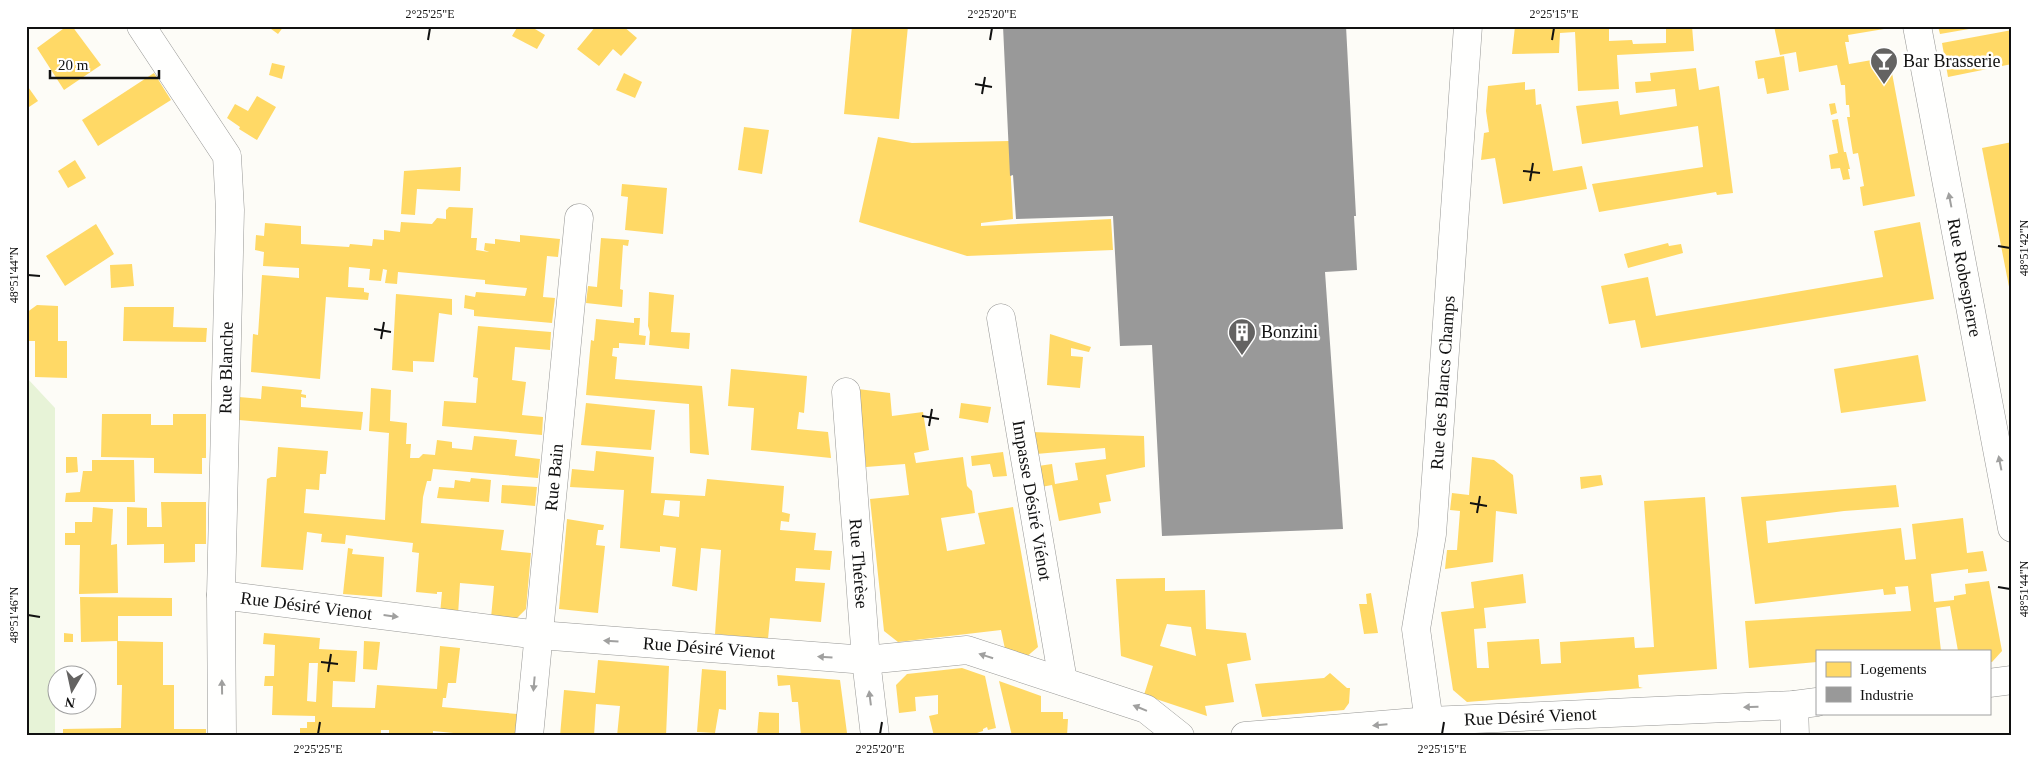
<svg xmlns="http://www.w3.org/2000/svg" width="2038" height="762" font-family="Georgia,serif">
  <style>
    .green { fill: #e7f3d7 }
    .homes { fill: #ffd966; fill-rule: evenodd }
    .industry { fill: #999 }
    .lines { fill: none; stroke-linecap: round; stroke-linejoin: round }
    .minor-casing { stroke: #979795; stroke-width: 29 }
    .minor { stroke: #fffffe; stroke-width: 28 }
    .oneway { fill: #a0a09f }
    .ticks { fill: none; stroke: #111; stroke-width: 2 }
    .labels { text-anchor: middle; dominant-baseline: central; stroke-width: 5; stroke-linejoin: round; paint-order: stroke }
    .poi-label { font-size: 18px; fill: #111; stroke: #fff; text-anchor: start }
    .street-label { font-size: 18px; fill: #111; stroke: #fff }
    .neatline { fill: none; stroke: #111; stroke-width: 2 }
    .ticks-label { font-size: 12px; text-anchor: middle; fill: #111 }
  </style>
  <rect width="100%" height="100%" fill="#fdfcf7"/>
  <!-- green -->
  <polygon class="green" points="26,377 55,408 55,736 26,736"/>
  <!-- homes -->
  <g class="homes">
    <polygon points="67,26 72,26 101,65 64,90 37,48"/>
    <polygon points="267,26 284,26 278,34"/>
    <polygon points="518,26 530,26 545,35 537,49 512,36"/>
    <polygon points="596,26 623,26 637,38 621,56 613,49 599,66 577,49"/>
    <polygon points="852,26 908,26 899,119 844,114"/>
    <polygon points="1515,26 1609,26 1609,41 1632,40 1633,44 1666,43 1666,26 1692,26 1694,51 1617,55 1619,89 1578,91 1575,32 1560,33 1559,53 1512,54"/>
    <polygon points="1774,26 1883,26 1884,29 1848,35 1849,42 1845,42 1849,64 1889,57 1915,196 1863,206 1860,187 1864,186 1858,153 1853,154 1847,117 1850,117 1849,105 1846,105 1845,85 1841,85 1837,65 1799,72 1796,52 1780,55"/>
    <polygon points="1938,26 1969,26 1969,29 1940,34"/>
    <polygon points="2012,30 2012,64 1948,77 1942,43"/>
    <polygon points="1784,56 1789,90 1767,94 1764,78 1758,79 1755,61"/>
    <polygon points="272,63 285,66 282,79 269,75"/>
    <polygon points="1696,68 1699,90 1719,86 1733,193 1717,195 1716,192 1599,212 1592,184 1703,167 1698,126 1582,144 1576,106 1618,101 1620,115 1677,106 1675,89 1636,93 1635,82 1651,81 1650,73"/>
    <polygon points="154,73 171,100 98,146 82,120"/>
    <polygon points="624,73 642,82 635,98 616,90"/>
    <polygon points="1525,82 1525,90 1535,89 1536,105 1541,104 1553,171 1582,166 1587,189 1503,204 1495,158 1481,160 1484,133 1489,132 1486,111 1488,86"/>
    <polygon points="26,84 38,101 26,109"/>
    <polygon points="257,96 276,107 257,140 239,129 240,127 227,118 235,104 248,111"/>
    <polygon points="1835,103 1837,113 1831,115 1829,104"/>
    <polygon points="1838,119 1844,152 1846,152 1850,169 1848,169 1850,179 1843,180 1840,168 1831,169 1829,155 1838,153 1832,120"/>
    <polygon points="744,127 769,130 762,174 738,170"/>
    <polygon points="878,137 912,143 1009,141 1013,219 981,223 981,226 1111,219 1113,250 967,256 859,222"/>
    <polygon points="2012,142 2012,297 2011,297 1982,148"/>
    <polygon points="75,160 86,178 68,188 58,171"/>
    <polygon points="461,167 460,191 417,189 415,215 401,214 404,171"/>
    <polygon points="622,184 667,188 663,234 625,230 628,197 621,196"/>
    <polygon points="449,207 473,208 471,238 477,238 476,250 489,252 484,250 485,243 495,244 495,239 520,242 520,235 560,239 558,257 547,256 543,297 555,298 552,323 474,316 474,310 464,308 465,295 475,297 476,292 525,296 527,288 485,284 485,280 398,272 397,284 385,283 387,270 383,269 381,281 369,280 370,269 349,267 348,287 364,288 364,292 369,293 368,300 326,297 320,379 251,372 253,334 258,335 262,275 299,278 299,268 263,266 264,252 255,250 256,235 264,236 265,223 301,226 301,244 349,247 350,244 372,246 373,239 384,240 384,230 400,232 401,222 432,224 437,218 446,219 446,210"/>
    <polygon points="1920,222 1934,299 1641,348 1635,320 1609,324 1601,286 1648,277 1656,316 1883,277 1874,231"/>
    <polygon points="96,224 114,254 65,286 46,256"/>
    <polygon points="601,238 629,240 628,246 623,245 620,289 623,290 622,307 586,303 588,286 597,287"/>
    <polygon points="1668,243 1669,246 1681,244 1683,253 1628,268 1624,254"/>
    <polygon points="132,264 134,286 111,288 110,265"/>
    <polygon points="649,292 674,295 671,332 690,333 689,349 649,345 650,332 648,326"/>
    <polygon points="396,294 452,299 452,315 439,313 434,362 413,361 413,372 392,370"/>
    <polygon points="37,305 58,306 58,341 67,341 67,378 35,377 35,341 26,341 26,313"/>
    <polygon points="124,307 174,307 173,327 207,328 206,342 123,341"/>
    <polygon points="634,318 640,318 639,335 646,336 645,345 619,343 619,348 613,348 612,356 617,357 615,379 702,386 709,455 690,453 689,404 586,395 591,340 594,341 596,319 634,323"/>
    <polygon points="478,326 551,332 550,350 515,347 512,380 526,382 522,415 543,417 542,435 442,426 444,401 476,403 478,378 473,377"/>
    <polygon points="1050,334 1091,347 1089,352 1071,348 1071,356 1083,357 1080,388 1047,385"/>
    <polygon points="1918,355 1926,401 1841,413 1834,369"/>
    <polygon points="731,369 807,376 804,413 799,412 797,429 828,432 831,458 751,450 754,408 728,406"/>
    <polygon points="262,386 302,390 301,394 306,395 306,398 301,397 301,407 363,412 361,430 239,420 239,397 261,399"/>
    <polygon points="371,388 391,390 390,421 407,423 406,444 411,444 410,458 419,458 423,454 435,455 437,440 452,442 452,448 472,450 474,436 517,440 515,456 540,459 538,478 433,469 431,481 427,481 423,497 421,523 504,530 501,550 531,553 526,609 515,620 491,618 494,586 460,583 458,615 440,614 442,592 437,592 437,594 416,592 419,553 412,552 413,543 346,535 345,544 321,542 322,534 307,532 303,570 261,567 267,479 271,477 276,477 278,447 328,451 326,474 320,474 319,490 306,489 304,513 385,520 389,433 369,431"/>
    <polygon points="858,389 890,393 892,416 923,412 929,450 914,453 916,463 963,457 967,486 972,491 975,513 941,518 947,551 985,544 978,513 1013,507 1038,647 1025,658 1005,649 1001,630 898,642 884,631 870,499 909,495 905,464 866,467"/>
    <polygon points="586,403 655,410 651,450 581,445"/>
    <polygon points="961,403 991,407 988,423 959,418"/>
    <polygon points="102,414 151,414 151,425 173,425 173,414 206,414 206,458 202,458 202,474 154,473 154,458 101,457"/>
    <polygon points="1032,432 1144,436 1145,467 1106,475 1111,501 1099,503 1101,513 1059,521 1052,485 1041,487 1038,466 1052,464 1055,484 1078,480 1075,463 1106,459 1105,448 1036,454"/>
    <path d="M596 451 654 457 651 493 705 496 707 479 784 486 782 512 790 514 789 522 781 521 780 530 816 533 814 550 832 551 830 570 796 568 795 581 825 583 821 622 770 618 768 639 715 634 721 550 701 548 697 591 672 586 676 548 660 546V552L620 548 624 490 570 487 572 469 594 471ZM665 500 680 501 679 517 663 515Z"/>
    <polygon points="1003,452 1007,476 993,477 990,464 972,466 971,456"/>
    <polygon points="66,457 77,457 78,472 66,473"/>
    <polygon points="1472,457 1494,460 1513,475 1517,514 1496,511 1493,562 1445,569 1447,550 1457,550 1460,511 1450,510 1452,493 1469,495"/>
    <polygon points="92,460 134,460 135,502 65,502 66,493 80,492 83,471 92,471"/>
    <polygon points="1601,475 1603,485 1581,489 1580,477"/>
    <polygon points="471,478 491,480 489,502 437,498 439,487 454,488 455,480 470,482"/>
    <polygon points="502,485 537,487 535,506 501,503"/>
    <polygon points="1896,485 1899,507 1844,511 1766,521 1768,543 1901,528 1905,560 1916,559 1912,524 1963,518 1967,553 1983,551 1987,571 1968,573 1968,569 1931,574 1934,602 1954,600 1954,596 1966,594 1965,584 1989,581 2002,651 1992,662 1989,662 1989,651 1958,651 1950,606 1936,608 1941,651 1817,651 1817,662 1749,668 1745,621 1911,611 1908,586 1895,587 1896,594 1884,595 1883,589 1755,604 1741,497"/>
    <polygon points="1705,497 1717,669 1638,675 1639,687 1643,688 1467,702 1453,690 1441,612 1474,608 1471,582 1523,574 1526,603 1484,608 1486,628 1474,629 1477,668 1489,668 1487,642 1539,639 1541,664 1561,663 1560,642 1634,637 1635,648 1654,647 1644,501"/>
    <polygon points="161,502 206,502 206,544 195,544 195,562 164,563 164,544 127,545 127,507 147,508 147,527 162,527"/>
    <polygon points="93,507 113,509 111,545 117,544 118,593 79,594 80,545 65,545 65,533 75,533 75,522 92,522"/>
    <polygon points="567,519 604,525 603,530 598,530 596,545 605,546 598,613 559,609"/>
    <polygon points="348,548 353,549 352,554 384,557 382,597 343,594"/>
    <path d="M1165 578V591L1205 590 1206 629 1246 633 1251 660 1227 664 1234 702 1205 706 1207 716 1144 695 1153 666 1121 656 1116 579ZM1167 624 1191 627 1196 656 1160 646Z"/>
    <polygon points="1371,593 1378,633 1364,634 1359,604 1367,604 1366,594"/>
    <polygon points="80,597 172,598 172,616 118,616 118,641 81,642"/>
    <polygon points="64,633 73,634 73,642 64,642"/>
    <path d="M264 633 320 638 319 649 357 651 355 682 333 681 332 707 375 708 377 685 437 689 440 646 460 648 456 683H448L446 698H443L442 707 517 714 515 736H484L433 731V734L415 733V736H389V730H381V736H300V728H307V722H315V716L272 715 273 686H264L265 676H274L275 645 263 644ZM309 663H318L316 702 307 701Z"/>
    <polygon points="117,641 163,642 163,685 174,685 174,729 206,729 206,736 63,736 63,729 121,728 122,685 117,685"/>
    <polygon points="364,641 380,642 377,670 363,669"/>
    <polygon points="598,660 669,666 666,736 617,736 620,706 596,704 594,736 560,736 564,690 595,693"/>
    <polygon points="962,668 985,676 996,728 988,730 987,727 983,729 983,731 977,733 978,736 934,736 929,716 938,714 938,695 915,697 916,711 899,713 896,685 907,674"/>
    <polygon points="702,669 726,671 726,710 719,709 715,733 697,732"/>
    <polygon points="1330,673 1347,688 1350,688 1349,703 1344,710 1262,717 1255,684 1324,678"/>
    <polygon points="777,675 840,680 847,733 801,736 798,702 792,702 790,685 778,686"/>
    <polygon points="999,681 1041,696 1041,712 1063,712 1063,719 1068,719 1067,736 1012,736"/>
    <polygon points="759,712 779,713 779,736 757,736"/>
  </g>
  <!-- industry -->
  <polygon class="industry" points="1003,26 1346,26 1356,216 1354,216 1357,270 1325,272 1343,529 1162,536 1152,345 1120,346 1113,216 1016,219 1013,175 1010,176"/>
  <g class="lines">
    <!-- minor casing -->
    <g class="minor-casing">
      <g id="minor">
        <polyline points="141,26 227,156 230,210 221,595 222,736"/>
        <path id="s1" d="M1917 26 2012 528"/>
        <path id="s2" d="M1001 318 1063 681"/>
        <path id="s3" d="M846 392 866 660 875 736"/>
        <path id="s4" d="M221 595 539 635 866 660 967 650 1146 709 1180 736"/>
        <polyline points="1989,683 2012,680"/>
        <polyline points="1794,705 1795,736"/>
        <path id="s5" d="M529 736 579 218"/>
        <path id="s6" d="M1245 736 1429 721 1794 705 1817 702"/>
        <path id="s7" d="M1431 736 1416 629 1432 534 1468 26"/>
      </g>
    </g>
    <!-- minor -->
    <use href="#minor" class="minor"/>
  </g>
  <!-- one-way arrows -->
  <defs><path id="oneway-solid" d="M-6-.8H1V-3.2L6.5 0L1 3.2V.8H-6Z" transform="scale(1.25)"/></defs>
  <g class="oneway">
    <use href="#oneway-solid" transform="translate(1950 200) rotate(-101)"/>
    <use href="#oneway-solid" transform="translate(2000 463) rotate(-101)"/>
    <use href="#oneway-solid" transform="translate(391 616) rotate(7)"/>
    <use href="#oneway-solid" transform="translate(611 641) rotate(-176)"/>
    <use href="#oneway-solid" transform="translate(986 656) rotate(-162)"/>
    <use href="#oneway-solid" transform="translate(825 657) rotate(-176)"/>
    <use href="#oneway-solid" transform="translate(534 684) rotate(95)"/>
    <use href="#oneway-solid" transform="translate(222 687) rotate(-91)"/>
    <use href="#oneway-solid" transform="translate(870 698) rotate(-97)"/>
    <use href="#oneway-solid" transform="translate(1751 707) rotate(178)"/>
    <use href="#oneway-solid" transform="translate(1140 708) rotate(-158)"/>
    <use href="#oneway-solid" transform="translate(1380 725) rotate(175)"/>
  </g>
  <!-- ticks -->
  <path class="ticks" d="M428 40 430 28M990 40 992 28M1552 40 1554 28M975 84 992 87M982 94 985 77M1523 171 1540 173M1530 181 1533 163M1998 246 2010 248M28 275 40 276M374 329 391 332M381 339 384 322M922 416 939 419M929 426 932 409M1470 503 1487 506M1477 513 1480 496M1998 587 2010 589M28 615 40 617M321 662 338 664M328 672 331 654M318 734 320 722M880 734 882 722M1442 734 1444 722"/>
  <!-- icons -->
  <defs>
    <g id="bar-pin" transform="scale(1.4375)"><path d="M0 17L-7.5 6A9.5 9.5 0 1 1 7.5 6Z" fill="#646362" stroke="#fff"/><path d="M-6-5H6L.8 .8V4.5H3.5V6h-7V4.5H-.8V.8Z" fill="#fff"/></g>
    <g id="building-pin" transform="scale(1.4375)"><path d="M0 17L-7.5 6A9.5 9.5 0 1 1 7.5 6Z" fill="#646362" stroke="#fff"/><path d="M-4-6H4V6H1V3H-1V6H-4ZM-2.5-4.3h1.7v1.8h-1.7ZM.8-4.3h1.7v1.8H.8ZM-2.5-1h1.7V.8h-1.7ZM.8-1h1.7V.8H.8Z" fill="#fff"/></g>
  </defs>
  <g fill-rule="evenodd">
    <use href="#bar-pin" x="1884" y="61"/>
    <use href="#building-pin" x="1242" y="332"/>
  </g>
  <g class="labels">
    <!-- poi labels -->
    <g class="poi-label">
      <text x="1903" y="61">Bar Brasserie</text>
      <text x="1261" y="332">Bonzini</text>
    </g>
    <!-- street labels -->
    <g class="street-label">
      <text stroke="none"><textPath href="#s1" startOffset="256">Rue Robespierre</textPath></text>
      <text transform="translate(226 368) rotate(-89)">Rue Blanche</text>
      <text stroke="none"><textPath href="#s7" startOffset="356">Rue des Blancs Champs</textPath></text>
      <text stroke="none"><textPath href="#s5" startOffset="260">Rue Bain</textPath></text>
      <text stroke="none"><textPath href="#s2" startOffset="185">Impasse Désiré Viénot</textPath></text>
      <text stroke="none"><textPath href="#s3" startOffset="172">Rue Thérèse</textPath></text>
      <text stroke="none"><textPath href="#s4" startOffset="86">Rue Désiré Vienot</textPath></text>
      <text stroke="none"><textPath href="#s4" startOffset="491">Rue Désiré Vienot</textPath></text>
      <text stroke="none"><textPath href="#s6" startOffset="286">Rue Désiré Vienot</textPath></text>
    </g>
  </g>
  <!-- border -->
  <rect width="2038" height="762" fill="none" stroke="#ffffff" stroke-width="55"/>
  <!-- legend -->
  <rect x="1816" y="650" width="175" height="65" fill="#ffffff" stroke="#a0a0a0"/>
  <rect x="1826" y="662" width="25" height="15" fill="#ffd966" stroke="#a0a0a0"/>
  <text x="1860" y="674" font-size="15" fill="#111111">Logements</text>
  <rect x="1826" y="687" width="25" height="15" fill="#999999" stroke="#a0a0a0"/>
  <text x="1860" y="700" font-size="15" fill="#111111">Industrie</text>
  <!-- north arrow -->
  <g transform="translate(72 690) rotate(189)"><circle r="24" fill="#ffffff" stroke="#a0a0a0"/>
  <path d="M0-4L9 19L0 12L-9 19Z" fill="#646362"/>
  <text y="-8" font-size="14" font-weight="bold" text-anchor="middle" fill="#111111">N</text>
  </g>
  <!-- scale -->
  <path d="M50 70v8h109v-8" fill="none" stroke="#111111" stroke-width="2.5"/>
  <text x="58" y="70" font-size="15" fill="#111111" stroke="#ffffff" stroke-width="4" paint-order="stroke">20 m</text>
  <rect x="28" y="28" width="1982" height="706" class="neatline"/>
  <g class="ticks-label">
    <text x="430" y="18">2°25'25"E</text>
    <text x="992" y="18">2°25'20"E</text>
    <text x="1554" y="18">2°25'15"E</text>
    <text transform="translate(2024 248) rotate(-90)" y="4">48°51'42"N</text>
    <text transform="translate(14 275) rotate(-90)" y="4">48°51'44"N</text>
    <text transform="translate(2024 589) rotate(-90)" y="4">48°51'44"N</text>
    <text transform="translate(14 615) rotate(-90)" y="4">48°51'46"N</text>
    <text x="318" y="753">2°25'25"E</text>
    <text x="880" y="753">2°25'20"E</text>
    <text x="1442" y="753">2°25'15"E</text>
  </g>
</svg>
